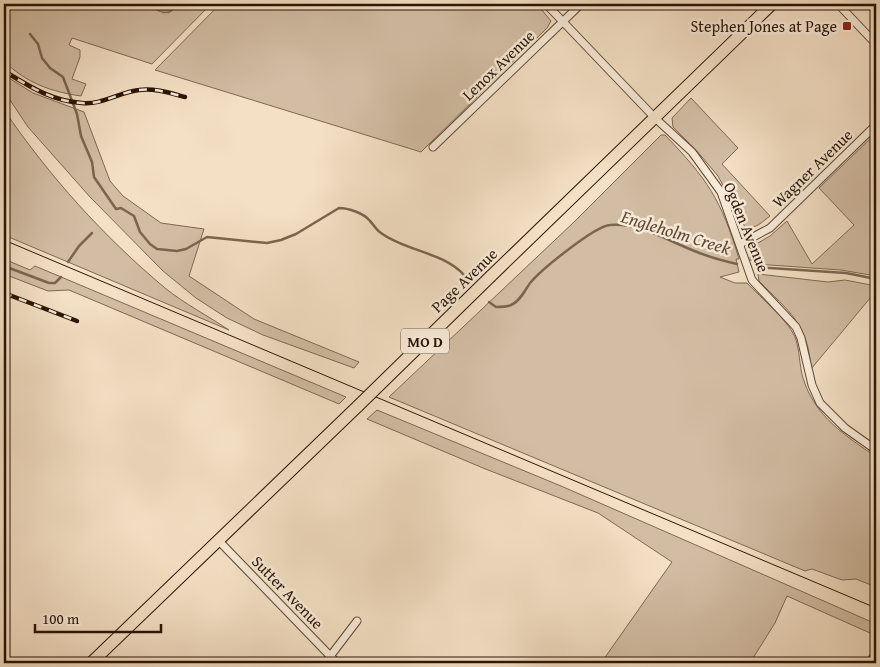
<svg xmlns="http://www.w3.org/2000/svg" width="880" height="667" font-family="'Gentium Book Plus',serif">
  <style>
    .green { fill: #d2bda4; stroke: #7e6854 }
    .water { fill: #af9b83; stroke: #7a6550 }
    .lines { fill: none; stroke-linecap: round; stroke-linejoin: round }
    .stream { stroke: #7a6550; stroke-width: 2.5 }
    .street-casing { stroke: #5c4734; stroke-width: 9 }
    .primary-casing { stroke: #2a1404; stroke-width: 13 }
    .street { stroke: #f8ebd9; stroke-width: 7 }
    .primary { stroke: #f4e0c5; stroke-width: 11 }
    .tram { stroke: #2a1404; stroke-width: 1 }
    .rail-casing { stroke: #2a1404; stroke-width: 4.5 }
    .rail { stroke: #f8ebd9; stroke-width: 2.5; stroke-dasharray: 8; stroke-linecap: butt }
    .primary-bridge-casing { stroke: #2a1404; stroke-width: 13; stroke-linecap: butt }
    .primary-bridge { stroke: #f4e0c5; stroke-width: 11 }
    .poi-dot { fill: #8f2418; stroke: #f8ebd9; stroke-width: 2 }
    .labels { text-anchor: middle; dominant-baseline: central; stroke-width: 5; stroke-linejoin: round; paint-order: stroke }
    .shield { fill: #f8ebd9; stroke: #685444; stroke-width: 1 }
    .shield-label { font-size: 15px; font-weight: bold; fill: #2a1404 }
    .poi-label { font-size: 16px; fill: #2a1404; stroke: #f8ebd9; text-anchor: end }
    .street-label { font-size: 16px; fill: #2a1404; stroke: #f8ebd9 }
    .water-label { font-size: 18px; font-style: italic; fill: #5f4a37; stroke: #f8ebd9 }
  </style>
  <rect width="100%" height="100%" fill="#f4e0c5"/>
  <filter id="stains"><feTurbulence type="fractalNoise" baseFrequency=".004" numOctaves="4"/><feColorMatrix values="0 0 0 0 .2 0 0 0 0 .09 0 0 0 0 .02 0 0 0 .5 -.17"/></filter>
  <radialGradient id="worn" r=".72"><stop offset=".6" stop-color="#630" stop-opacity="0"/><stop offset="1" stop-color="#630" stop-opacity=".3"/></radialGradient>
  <!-- green -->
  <g class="green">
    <path d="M4 4H144L159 11 169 13 175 4H211L152 64 72 38 69 45 80 50V57L72 79 86 84 81 96C52 92 26 83 4 61Z"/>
    <polygon points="220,4 537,4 551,21 547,28 421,152 155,70"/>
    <polygon points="4,75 33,93 84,112 110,181 123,196 161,223 204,229 189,276 254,319 359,362 354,368 263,335 227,318 196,298 163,271 90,197 28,127 4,91"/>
    <path d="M691 98 738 148 722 164 770 216C762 222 755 230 745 227L718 176 696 150 673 127 672 118Z"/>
    <path d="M4 110C50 177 103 236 165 288 185 304 208 316 229 330L4 235Z"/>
    <polygon points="876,133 876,276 841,270 755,264 754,261 750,260 751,247 770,236 787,221 812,264 854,225 819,188"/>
    <path d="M661 135H665C708 180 721 199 739 259H736L739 272 720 277 735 283H747C761 298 787 319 795 337 800 350 799 365 803 378 815 417 845 435 876 457V587L856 579 842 580 812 569 805 571 389 397 574 222Z"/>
    <polygon points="4,259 30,270 35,266 346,397 339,404 69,290 48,291 4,274"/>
    <path d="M758 274 828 282 845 280 876 286V291L811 369C808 323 789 312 759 281Z"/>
    <polygon points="377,410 561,486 874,623 876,626 870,633 787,596 775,623 750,663 601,663 672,562 598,513 483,468 367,419"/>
  </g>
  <!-- water -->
  <polygon class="water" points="144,4 175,4 172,11 164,13"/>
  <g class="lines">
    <!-- stream -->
    <g class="stream">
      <path d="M30 34 38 44 42 58 50 68 63 77 77 114 81 136 92 162 94 177 116 209 121 208 134 216 140 232 150 244 157 249 177 251 186 249 207 237 267 243 281 240 296 234 339 208C348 208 364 213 370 221 374 225 376 230 381 233 405 251 443 252 464 275"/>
      <polyline points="68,262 79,246 92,233"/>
      <polyline points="4,266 49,283 55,283 61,277"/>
      <polyline points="756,267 846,273 876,279"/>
      <path d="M489 302 496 307C501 307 507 307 511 305 521 301 525 289 531 282 542 269 595 226 610 225 640 222 670 242 697 252 709 257 724 261 737 264"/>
    </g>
    <!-- street casing -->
    <g class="street-casing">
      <g id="street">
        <polyline points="546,4 655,118 692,152 721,192 752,280 796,327 801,338 812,385 820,403 845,428 876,450"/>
        <polyline points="838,4 876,44"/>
        <polyline points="433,147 581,4"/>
        <polyline points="740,244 770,228 876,125"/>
        <polyline points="218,540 337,663"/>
        <polyline points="325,663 357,621"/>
        <polyline points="869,663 876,653"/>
      </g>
    </g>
    <!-- primary casing -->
    <g class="primary-casing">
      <g id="primary">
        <polyline points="491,276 772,4"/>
        <polyline points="91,663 358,406"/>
      </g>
    </g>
    <!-- street -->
    <use href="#street" class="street"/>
    <!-- primary -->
    <use href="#primary" class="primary"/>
    <!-- tram -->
    <polyline class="tram" points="4,240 876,608"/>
    <!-- rail casing -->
    <g class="rail-casing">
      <g id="rail">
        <path d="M4 71C29 86 51 101 82 103 102 105 120 92 139 90 154 88 170 93 185 97"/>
        <polyline points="4,293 77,321"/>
      </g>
    </g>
    <!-- rail -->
    <use href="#rail" class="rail"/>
    <!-- primary-bridge casing -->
    <g class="primary-bridge-casing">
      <polyline id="primary-bridge" points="358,406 491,276"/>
    </g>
    <!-- primary-bridge -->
    <use href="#primary-bridge" class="primary-bridge"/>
  </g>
  <!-- markers -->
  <rect class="poi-dot" x="842" y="21" width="10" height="10" rx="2.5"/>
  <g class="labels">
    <!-- shield labels -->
    <rect class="shield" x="401" y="328.5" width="48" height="25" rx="4"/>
    <g class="shield-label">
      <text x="425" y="341">MO D</text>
    </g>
    <!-- poi labels -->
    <g class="poi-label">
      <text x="837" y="26">Stephen Jones at Page</text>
    </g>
    <!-- street labels -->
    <g class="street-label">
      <text transform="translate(498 65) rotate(-44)">Lenox Avenue</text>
      <text transform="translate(812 168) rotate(-44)">Wagner Avenue</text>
      <text transform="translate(747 227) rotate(68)">Ogden Avenue</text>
      <text transform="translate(464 280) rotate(-44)">Page Avenue</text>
      <text transform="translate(288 592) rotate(46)">Sutter Avenue</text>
    </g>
    <!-- water labels -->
    <g class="water-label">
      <text transform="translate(676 232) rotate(17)">Engleholm Creek</text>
    </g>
  </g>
  <!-- margin -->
  <rect width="880" height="667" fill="none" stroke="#f4e0c5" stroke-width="20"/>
  <rect x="5" y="5" width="870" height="657" fill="none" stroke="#2a1404" stroke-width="2.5"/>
  <rect x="10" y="10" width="860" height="647" fill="none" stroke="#2a1404"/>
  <!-- scale -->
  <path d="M35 624v8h126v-8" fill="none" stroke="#2a1404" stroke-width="2.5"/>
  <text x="42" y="624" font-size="15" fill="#2a1404" stroke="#f8ebd9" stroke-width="4" paint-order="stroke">100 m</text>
  <rect width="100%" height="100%" filter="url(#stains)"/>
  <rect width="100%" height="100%" fill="url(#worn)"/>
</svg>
